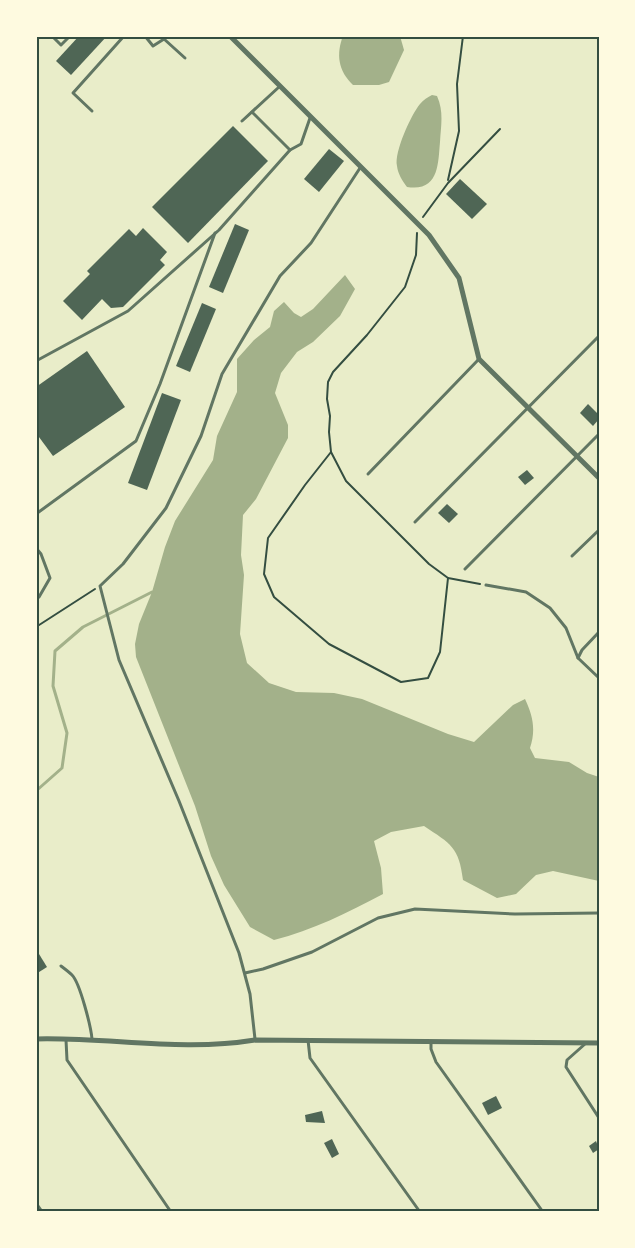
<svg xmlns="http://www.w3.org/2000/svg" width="635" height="1248" font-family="'Work Sans',sans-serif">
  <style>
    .water { fill: #a3b18a }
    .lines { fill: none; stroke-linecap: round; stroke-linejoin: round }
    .stream { stroke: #a3b18a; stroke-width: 3 }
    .building { fill: #4f6655 }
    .path { stroke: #344e41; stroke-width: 2 }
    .service { stroke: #617663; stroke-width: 3 }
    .minor { stroke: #617663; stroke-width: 5 }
    .neatline { fill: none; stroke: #344e41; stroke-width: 2 }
  </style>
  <rect width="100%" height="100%" fill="#e9edc9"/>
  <!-- water -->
  <g class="water">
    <path d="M343 36H400L404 50 389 82 379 85H353C338 71 336 54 343 36Z"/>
    <path d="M432 95 437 96C444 112 441 125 440 142 438 164 439 192 407 187 402 180 398 174 397 166 394 152 411 115 420 104 423 100 428 97 432 95Z"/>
    <path d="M345 275 355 289 340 316 313 342 297 352 281 373 275 393 288 425V438L256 499 243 515 241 555 244 575 240 634 247 663 269 683 296 692 334 693 362 699 448 734 474 742 513 705 525 699C533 716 536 730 530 748L535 758 569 762 587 773 599 777V881L553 871 536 875 516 894 497 898 463 880C459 847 451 844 424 826L391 832 374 841 381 868 383 894C347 913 313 930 274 940L250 927 224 885 211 856 195 806 136 657 135 644 139 624 152 592 165 547 175 521 213 460 217 436 237 392V359L254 340 270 327 274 311 284 302 294 313 301 317 313 309Z"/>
  </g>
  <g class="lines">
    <!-- stream -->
    <polyline class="stream" points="36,791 62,768 67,733 53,686 55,651 83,627 152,592"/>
  </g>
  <!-- building -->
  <g class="building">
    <polygon points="79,36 107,36 71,75 56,61"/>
    <polygon points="233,126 268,161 188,243 152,207"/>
    <polygon points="329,149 344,161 319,192 304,179"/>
    <polygon points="460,179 487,204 472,219 446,194"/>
    <polygon points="235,224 249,230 223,293 209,287"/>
    <polygon points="143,228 167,252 160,260 165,265 123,307 111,308 102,299 82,320 63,301 90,274 87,271 129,229 136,236"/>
    <polygon points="202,303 216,309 190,372 176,366"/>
    <polygon points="87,351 125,407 53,456 36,433 36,387"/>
    <polygon points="162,393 181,400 147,490 128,483"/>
    <polygon points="588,404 599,415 599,419 593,426 580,413"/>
    <polygon points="527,470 534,478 525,485 518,477"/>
    <polygon points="447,504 458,514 449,523 438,513"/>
    <polygon points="39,954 47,967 36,974 36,956"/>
    <polygon points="496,1096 502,1108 488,1115 482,1103"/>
    <polygon points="322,1111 325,1123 306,1122 305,1115"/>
    <polygon points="332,1139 339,1154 332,1158 324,1143"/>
    <polygon points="596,1141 599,1149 593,1153 589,1146"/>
  </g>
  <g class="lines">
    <!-- path -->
    <g class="path">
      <polyline points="448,180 459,131 457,84 463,36"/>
      <polyline points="423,217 448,183 500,129"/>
      <polyline points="417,233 416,255 405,287 367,335 333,372 328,382 327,399 330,416 329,432 331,452 346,481 429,564 448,578 480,584"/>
      <polyline points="331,452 305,485 268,538 264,574 274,597 329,644 401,682 428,678 440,652 448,578"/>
      <polyline points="36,627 95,589"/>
    </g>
    <!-- service -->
    <g class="service">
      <polyline points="52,36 61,45 70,36"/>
      <polyline points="145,36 153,46 164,39 185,58"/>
      <polyline points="92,111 73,93 124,36"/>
      <polyline points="252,112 290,150 301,144 310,118"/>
      <polyline points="242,121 279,87"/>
      <polyline points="36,361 128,311 219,230 290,150"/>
      <polyline points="368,474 479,359"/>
      <polyline points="36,514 136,441 160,384 215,233"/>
      <polyline points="415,522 599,336"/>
      <polyline points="36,548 41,554 50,578 39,597 36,599"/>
      <polyline points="572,556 599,530"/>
      <polyline points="465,569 599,434"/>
      <polyline points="486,585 526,592 550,608 566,628 578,658 599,678"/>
      <polyline points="578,658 582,650 599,632"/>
      <path d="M61 966C65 969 69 972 72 975 80 983 91 1027 92 1039"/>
      <polyline points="245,973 263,969 312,952 378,918 415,909 515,914 599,913"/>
      <polyline points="255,1039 250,994 239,953 179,801 119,660 100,586 123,564 166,508 201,436 222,374 280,276 311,243 360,168"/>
      <polyline points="66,1040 67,1060 171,1212"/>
      <polyline points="308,1040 310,1058 420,1212"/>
      <polyline points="431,1042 431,1049 436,1062 543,1212"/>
      <polyline points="585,1044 567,1060 566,1067 599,1118"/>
    </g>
    <!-- minor -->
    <g class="minor">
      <polyline points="230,36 429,235 459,278 479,359 599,478"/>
      <path d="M36 1039C109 1037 182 1052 255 1040L599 1043"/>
      <polyline points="36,1205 41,1212"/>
    </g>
  </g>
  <!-- border -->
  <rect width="635" height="1248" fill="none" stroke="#fefae0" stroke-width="75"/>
  <rect x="38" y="38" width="560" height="1172" class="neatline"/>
</svg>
